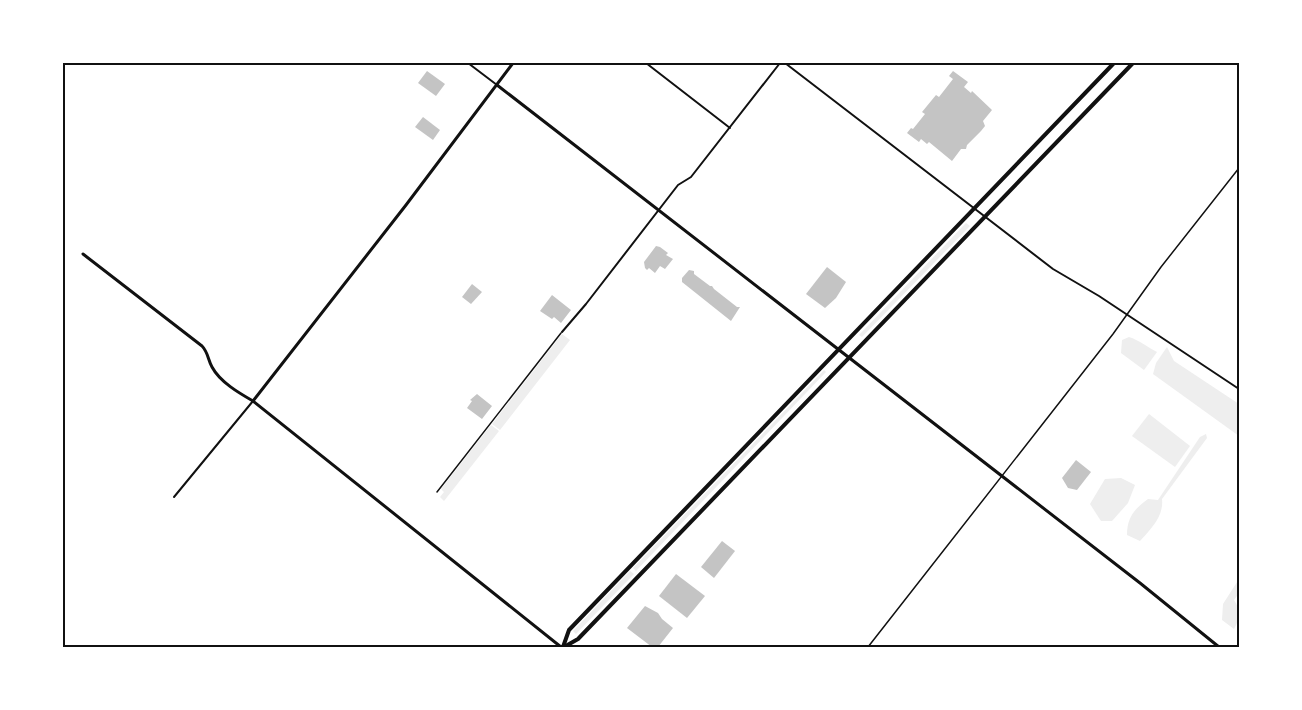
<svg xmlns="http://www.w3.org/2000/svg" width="1302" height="710" font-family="'Sofia Sans Condensed',sans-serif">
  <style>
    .green { fill: #eee }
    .building { fill: #c4c4c4 }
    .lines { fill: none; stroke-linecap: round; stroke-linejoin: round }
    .pedestrian { stroke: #111; stroke-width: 1.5 }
    .minor { stroke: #111; stroke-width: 2 }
    .tertiary { stroke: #111; stroke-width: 3 }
    .primary { stroke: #111; stroke-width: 4 }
    .neatline { fill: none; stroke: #111; stroke-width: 2 }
  </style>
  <rect width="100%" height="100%" fill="#fff"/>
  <!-- green -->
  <g class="green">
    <polygon points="966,223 970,226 862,337 859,335"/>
    <polygon points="562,334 570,340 500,430 492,424"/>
    <path d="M1129 337C1139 340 1147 347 1157 352L1144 370 1121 353 1122 340Z"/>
    <polygon points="1167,347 1174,361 1239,404 1239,436 1153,374 1156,363"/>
    <polygon points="824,370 826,372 636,571 633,568"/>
    <polygon points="1149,414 1190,446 1175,467 1132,436"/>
    <polygon points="491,425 499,431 444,501 440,497 444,492 441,489"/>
    <path d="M1206 434 1207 438 1162 499C1164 516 1151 529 1140 541L1127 535C1127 518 1134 509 1148 499L1158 500 1200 437Z"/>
    <polygon points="1121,478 1135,485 1128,503 1112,521 1101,521 1090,504 1105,479"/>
    <polygon points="630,571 634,574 576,634 573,631"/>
    <path d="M1239 579V593L1234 600C1241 610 1240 619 1234 629L1222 620 1223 604Z"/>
  </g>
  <!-- building -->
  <g class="building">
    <polygon points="427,71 445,84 436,96 418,83"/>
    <polygon points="953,71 968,82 964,87 971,93 972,91 992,110 983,121 985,126 981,131 967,145 966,149 961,149 952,161 929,142 927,144 921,139 919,142 907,133 911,128 913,129 925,114 922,112 936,95 939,97 953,79 949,76"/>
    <polygon points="423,117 440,130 433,140 415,127"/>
    <polygon points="656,246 660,247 668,253 666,255 673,259 665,269 660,266 655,273 649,268 647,270 645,268 644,262"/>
    <polygon points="827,267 846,282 836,298 825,308 806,294"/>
    <polygon points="689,270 694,271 694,274 710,286 712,286 714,289 737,307 740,307 731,321 682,282 682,278"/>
    <polygon points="472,284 482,292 471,304 462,297"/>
    <polygon points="552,295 571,310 561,323 554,317 552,319 540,311"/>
    <polygon points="477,394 492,406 482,419 467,408 472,401 470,400"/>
    <polygon points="1076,460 1091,472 1077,490 1068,488 1062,478"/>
    <polygon points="722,541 735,551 714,578 701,567"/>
    <polygon points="676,574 705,596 687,618 659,596"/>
    <polygon points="645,606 658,613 662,619 673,628 658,647 652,647 627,628"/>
  </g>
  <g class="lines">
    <!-- pedestrian -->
    <g class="pedestrian">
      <polyline points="437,492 561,333"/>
      <polyline points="868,647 1113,334 1161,267 1239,168"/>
    </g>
    <!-- minor -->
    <g class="minor">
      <polyline points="468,63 497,85"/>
      <polyline points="646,63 730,128"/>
      <polyline points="785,63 1053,269 1099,296 1239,389"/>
      <polyline points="562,332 586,304 678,185 691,177 780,63"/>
      <polyline points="174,497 253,401"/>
    </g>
    <!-- tertiary -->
    <g class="tertiary">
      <polyline points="497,85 1140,583 1219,647"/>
      <path d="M83 254 202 346C208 352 208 360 212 367 220 382 239 393 253 401L561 647"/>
      <polyline points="253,401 406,205 513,63"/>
    </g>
    <!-- primary -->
    <g class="primary">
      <polyline points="563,647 569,630 1114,63"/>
      <polyline points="564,647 578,639 1133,63"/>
    </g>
  </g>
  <!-- border -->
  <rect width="1302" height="710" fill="none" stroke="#ffffff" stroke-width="129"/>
  <rect x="64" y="64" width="1174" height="582" class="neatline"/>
</svg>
